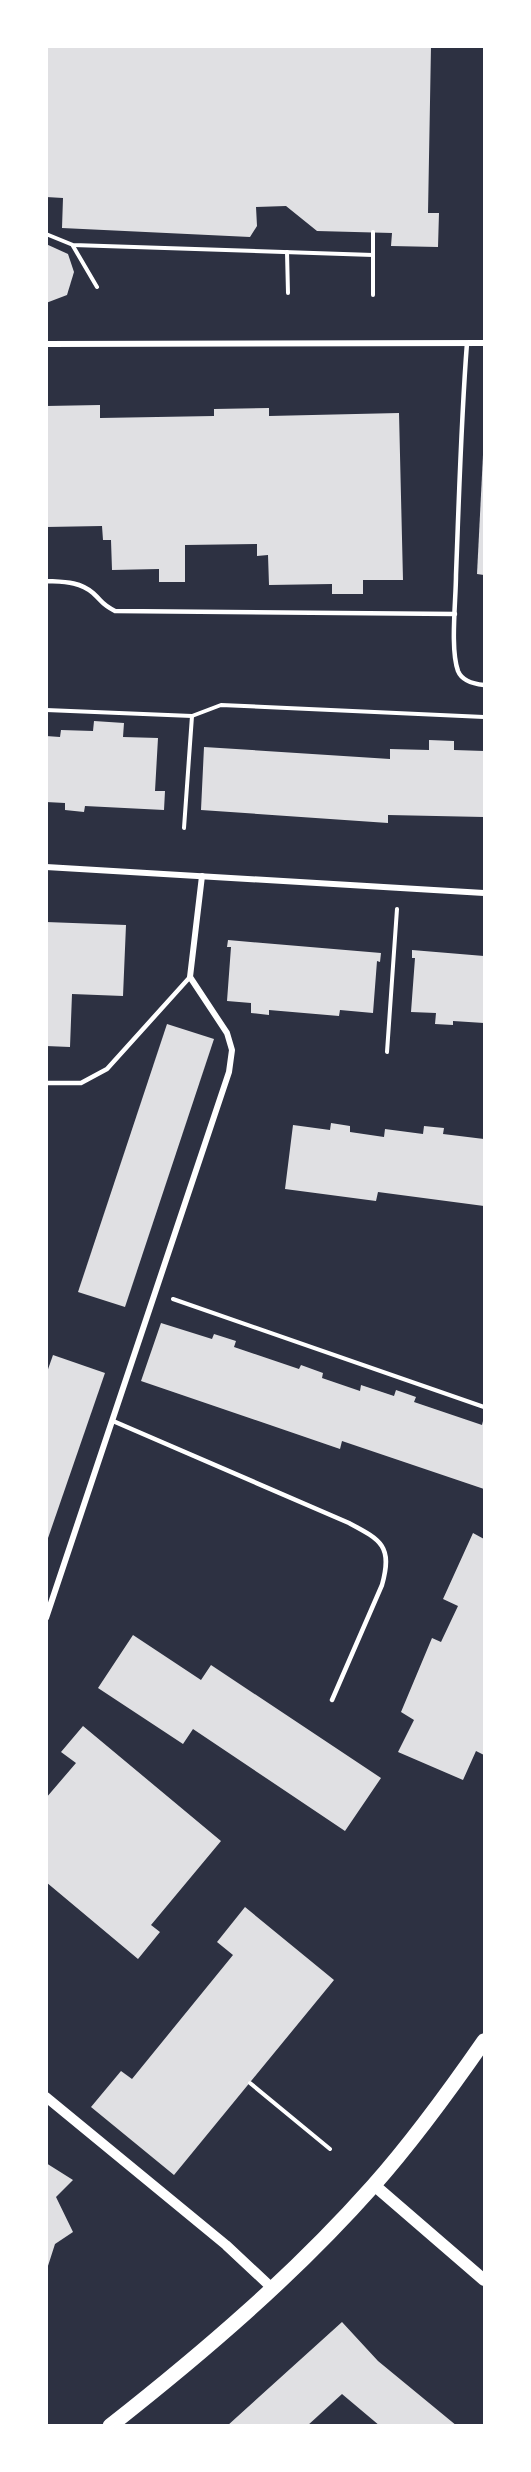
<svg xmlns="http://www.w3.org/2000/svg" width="531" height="2472" font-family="Poppins,sans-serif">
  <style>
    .building { fill: #e0e0e3 }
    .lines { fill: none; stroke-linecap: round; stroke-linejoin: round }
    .path { stroke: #fff; stroke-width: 4 }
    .service { stroke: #fff; stroke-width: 4.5 }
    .minor { stroke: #fff; stroke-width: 6 }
    .tertiary { stroke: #fff; stroke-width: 10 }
    .secondary { stroke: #fff; stroke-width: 12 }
    .primary { stroke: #fff; stroke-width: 15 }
  </style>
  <rect width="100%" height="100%" fill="#2d3142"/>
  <!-- building -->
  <g class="building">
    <polygon points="46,46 431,46 428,213 439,213 438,247 391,246 392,233 317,231 286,206 256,207 257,226 250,237 62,228 63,198 46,197"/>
    <polygon points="46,244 68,254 74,272 67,295 46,303"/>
    <polygon points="100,405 100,418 214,416 214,409 269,408 269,416 399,413 403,580 363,580 363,594 332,594 332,584 269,585 268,555 257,556 257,544 185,545 185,582 159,582 159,569 112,570 111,540 103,540 102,526 46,527 46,406"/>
    <polygon points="483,455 484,455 484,575 477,574"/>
    <polygon points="94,721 124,723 123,737 158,738 155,791 165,791 164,810 85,806 84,812 65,810 65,803 46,802 46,736 60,737 61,730 93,731"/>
    <polygon points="429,740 454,741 454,750 484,751 484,817 388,815 388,823 201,810 204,747 390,759 390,749 429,750"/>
    <polygon points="46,922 126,925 123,996 72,994 70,1047 46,1046"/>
    <polygon points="228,940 381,953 380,962 377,961 373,1013 340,1010 339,1016 269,1010 269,1015 251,1013 251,1003 227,1001 231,947 227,947"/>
    <polygon points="412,950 484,956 484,1023 453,1021 453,1025 435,1024 436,1013 411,1012 415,958 412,958"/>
    <polygon points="167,1024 214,1039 125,1307 78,1292"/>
    <polygon points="331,1123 350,1126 350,1132 384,1137 385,1129 423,1134 424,1126 444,1128 443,1134 484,1139 484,1206 378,1192 376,1201 285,1189 293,1125 330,1130"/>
    <polygon points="161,1323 212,1339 214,1334 236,1341 234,1347 299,1369 301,1365 323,1373 322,1378 360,1391 361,1385 394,1396 396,1390 416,1397 414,1402 482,1425 484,1417 484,1489 342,1441 340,1449 141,1381"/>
    <polygon points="53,1355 105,1373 47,1541 46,1375"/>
    <polygon points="473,1533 484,1539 484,1755 476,1751 463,1780 398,1752 414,1720 401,1712 432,1638 441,1642 458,1606 443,1599"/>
    <polygon points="133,1635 201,1680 211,1665 381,1778 345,1831 193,1729 183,1744 98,1688"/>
    <polygon points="83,1726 221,1841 151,1925 160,1932 138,1959 46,1882 46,1798 76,1763 61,1752"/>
    <polygon points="245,1907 334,1980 174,2175 91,2107 121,2071 132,2079 233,1955 217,1942"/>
    <polygon points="46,2163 73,2180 56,2197 73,2232 55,2244 47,2269"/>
    <polygon points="342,2322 378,2361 457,2426 380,2426 342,2394 307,2426 227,2426"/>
  </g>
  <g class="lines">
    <!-- path -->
    <g class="path">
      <polyline points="46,234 73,245 373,255"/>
      <polyline points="73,246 97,287"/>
      <polyline points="287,252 288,293"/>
      <polyline points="373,295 373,232"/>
      <polyline points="46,710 192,716 221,705 484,717"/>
      <polyline points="184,828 192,716"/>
      <polyline points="387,1052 397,909"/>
      <polyline points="173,1299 484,1407"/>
      <polyline points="250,2083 330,2149"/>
    </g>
    <!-- service -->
    <g class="service">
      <path d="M467 343C461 420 459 498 456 575 456 600 450 649 458 671 462 681 474 684 484 685"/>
      <path d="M46 581C63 582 79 581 93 593 103 602 101 604 115 611L455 614"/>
      <polyline points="46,1083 81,1083 107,1069 190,977"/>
      <path d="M113 1421 349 1523C381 1540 393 1546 382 1585L332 1700"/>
    </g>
    <!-- minor -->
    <g class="minor">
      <polyline points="46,344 484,343"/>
      <polyline points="46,867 484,893"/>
      <polyline points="46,1618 229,1072 232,1050 227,1033 190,977 202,876"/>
    </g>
    <!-- tertiary -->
    <polyline class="tertiary" points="46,2097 226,2245 273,2289"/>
    <!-- secondary -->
    <polyline class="secondary" points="374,2185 484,2280"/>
    <!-- primary -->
    <path class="primary" d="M110 2426C204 2352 294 2275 373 2186 413 2141 450 2090 484 2041"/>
  </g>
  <!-- border -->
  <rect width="531" height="2472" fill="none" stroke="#ffffff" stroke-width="96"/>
</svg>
